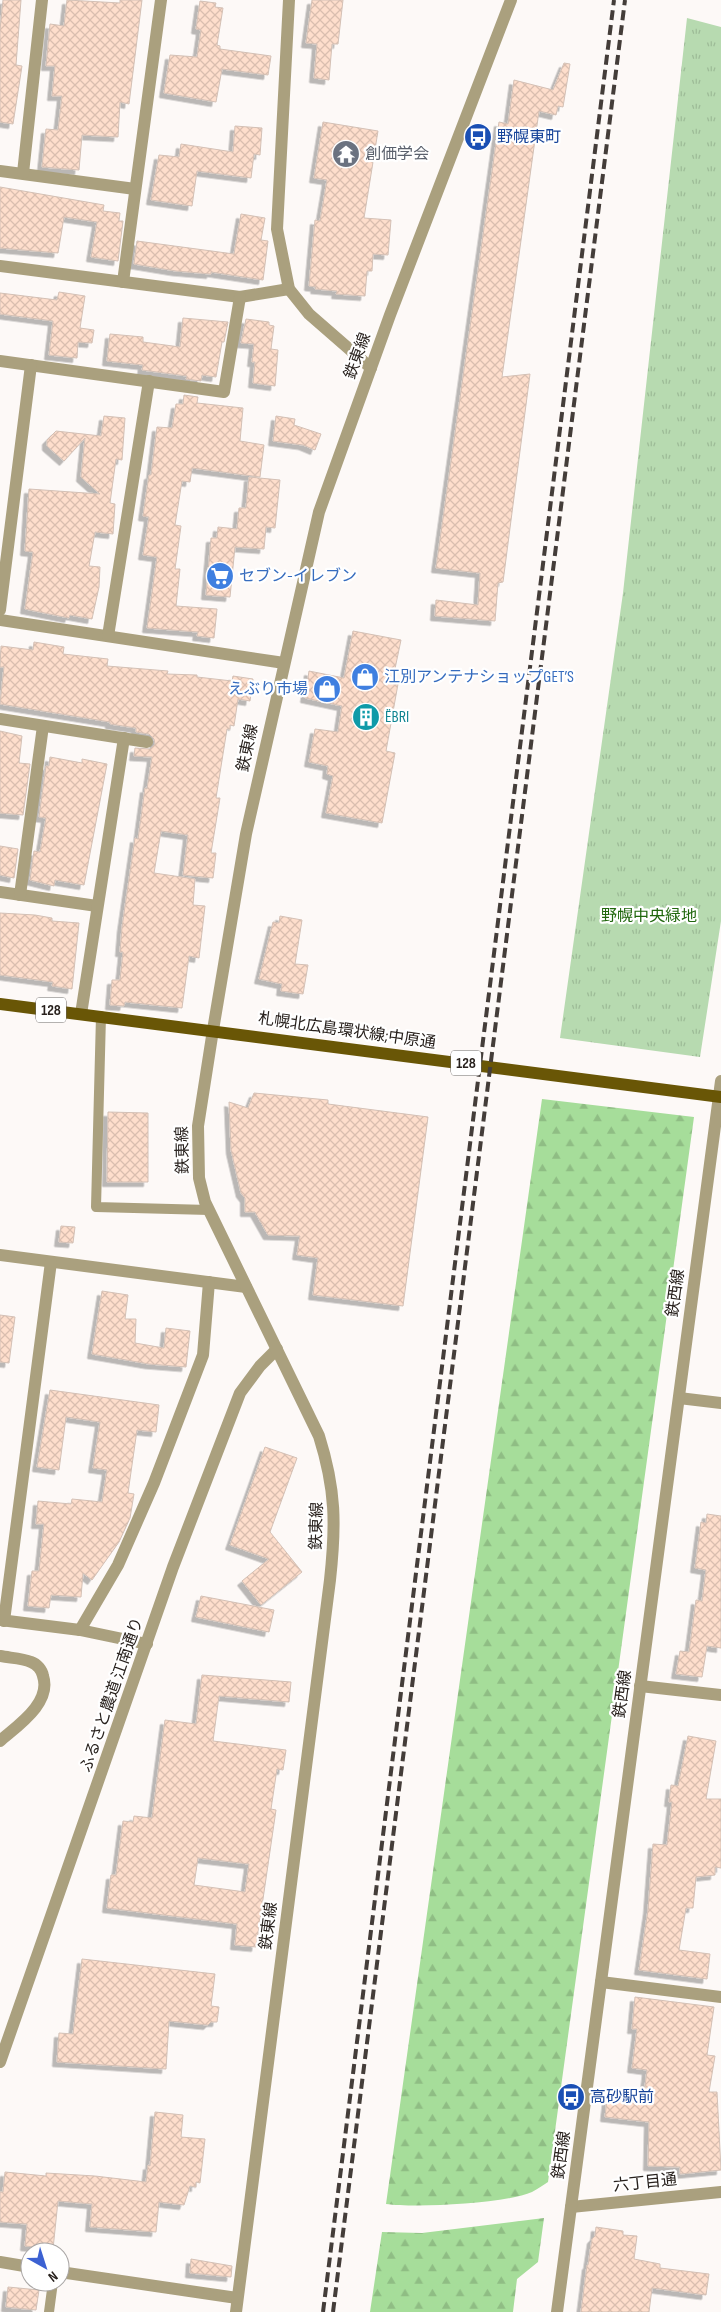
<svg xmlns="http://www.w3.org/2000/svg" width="721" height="2312" font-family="'Sofia Sans Condensed','Noto Sans JP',sans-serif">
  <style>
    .forest { fill: url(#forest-firs) }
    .park { fill: url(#park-tufts) }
    .building { fill: url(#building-cross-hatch); stroke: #d3c0b5; fill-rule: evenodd; filter: url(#shadow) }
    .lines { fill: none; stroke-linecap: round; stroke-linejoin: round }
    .service { stroke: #aaa07e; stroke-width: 10 }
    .minor { stroke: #aaa07e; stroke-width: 12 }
    .tertiary { stroke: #aaa07e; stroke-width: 12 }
    .primary { stroke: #695606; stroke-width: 12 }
    .rail { stroke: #443d39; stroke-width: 4; stroke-dasharray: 10 5; stroke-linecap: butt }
    .labels { text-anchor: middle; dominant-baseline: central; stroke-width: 4.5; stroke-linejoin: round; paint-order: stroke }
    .shield { fill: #fff; stroke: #686461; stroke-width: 1 }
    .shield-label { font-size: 15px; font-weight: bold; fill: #28211d }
    .transit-label { font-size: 16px; fill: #164399; stroke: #fff; text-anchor: start }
    .worship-label { font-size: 16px; fill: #5b616d; stroke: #fff; text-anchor: start }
    .street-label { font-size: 16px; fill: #28211d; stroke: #fff }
    .shop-label { font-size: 16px; fill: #366cbe; stroke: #fff; text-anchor: start }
    .culture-label { font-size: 16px; fill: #0d838f; stroke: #fff; text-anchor: start }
    .park-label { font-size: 16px; fill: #20670d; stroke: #fff }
  </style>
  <defs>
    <pattern id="forest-firs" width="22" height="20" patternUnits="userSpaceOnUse" patternTransform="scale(1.25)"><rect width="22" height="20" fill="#a6dd9a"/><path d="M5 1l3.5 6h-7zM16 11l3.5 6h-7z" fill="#8fbd84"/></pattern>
    <pattern id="park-tufts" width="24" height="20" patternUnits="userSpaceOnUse" patternTransform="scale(1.25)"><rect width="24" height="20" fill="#b7dab0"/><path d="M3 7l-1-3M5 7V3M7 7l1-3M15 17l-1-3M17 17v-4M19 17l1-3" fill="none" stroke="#9dbb97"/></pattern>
    <pattern id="building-cross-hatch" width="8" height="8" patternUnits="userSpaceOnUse" patternTransform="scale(1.25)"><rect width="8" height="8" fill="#fedecc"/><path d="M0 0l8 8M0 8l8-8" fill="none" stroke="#dabeaf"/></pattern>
    <filter id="shadow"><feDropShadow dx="-4.5" dy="4.5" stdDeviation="0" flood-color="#0004"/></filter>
  </defs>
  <rect width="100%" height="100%" fill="#fdf9f7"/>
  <!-- forest -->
  <g class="forest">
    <path d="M542 1099 694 1117 548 2182C543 2185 538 2189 532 2192 505 2204 416 2208 386 2204Z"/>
    <polygon points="544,2218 538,2262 517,2279 513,2312 370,2312 382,2232 422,2233"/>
  </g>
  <!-- park -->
  <polygon class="park" points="687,18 721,27 721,921 700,1057 560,1038 623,593"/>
  <!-- building -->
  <g class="building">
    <polygon points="3,0 21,0 16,65 22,66 13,124 0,122 0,30"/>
    <polygon points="67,0 120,3 120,0 142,0 129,104 120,102 118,137 82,135 79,170 42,167 46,129 58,130 62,96 52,96 55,66 46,66 50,24 64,26"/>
    <polygon points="312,0 343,0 338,44 332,44 329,80 314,78 317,44 306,43"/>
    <polygon points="200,1 216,3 215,7 223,8 217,45 220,46 220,49 271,56 268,75 222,69 216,102 164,93 170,55 197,57 201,30 196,29"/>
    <polygon points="564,63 570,64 563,107 558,106 556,115 539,111 502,377 530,374 503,582 498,583 495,621 435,616 436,600 478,605 480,573 436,568 499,122 508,124 514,80 553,90"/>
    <polygon points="323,122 378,131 364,218 391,220 388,255 373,254 372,271 367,271 365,296 336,294 337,291 315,289 316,287 309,286 315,220 320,221 327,180 314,178"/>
    <polygon points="235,126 262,128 260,155 254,154 251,178 197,171 192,206 151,200 159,155 179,157 181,144 233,152"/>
    <polygon points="0,187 104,205 103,211 120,213 119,221 123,221 118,261 91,257 97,222 64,217 58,253 0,248"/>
    <polygon points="241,214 265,218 261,240 268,241 263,280 211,272 211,274 176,271 134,264 137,241 234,254"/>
    <polygon points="59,292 85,296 80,328 94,330 92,343 78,342 77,358 49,355 53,321 0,314 0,293 57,300"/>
    <polygon points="183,318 228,322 224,342 222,342 216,377 202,375 201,381 186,379 187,376 142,370 143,365 107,361 110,334 143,337 143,342 180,347"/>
    <polygon points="246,319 269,322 269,325 274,326 271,349 278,350 275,386 253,383 255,362 252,362 254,344 241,343"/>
    <polygon points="184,395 198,397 197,403 243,408 240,441 264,445 260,477 192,468 190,482 182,481 175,525 181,526 175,569 180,569 176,606 217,609 214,638 197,636 198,632 147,628 157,557 143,555 149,517 143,516 149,475 151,475 157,427 172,428 176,404 183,404"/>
    <polygon points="104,416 125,418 122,460 116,459 110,503 115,504 113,534 95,532 89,566 100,567 99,587 92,619 70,615 69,618 25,609 33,552 25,551 29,489 100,494 81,477 85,438 64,461 47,446 47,440 56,431 101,436"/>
    <polygon points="276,416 295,419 294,425 321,434 315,450 303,445 273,441"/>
    <polygon points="249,477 280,480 275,528 266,527 264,549 235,547 230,597 206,595 211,538 217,538 218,527 237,529 239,508 246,508"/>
    <polygon points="353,631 401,640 392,683 398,684 386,751 395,753 382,823 326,813 333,776 327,774 328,766 309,762 315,729 338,732 342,706 305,698 309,671 344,678"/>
    <polygon points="34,642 64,647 63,654 108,659 107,666 168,671 167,674 197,675 197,677 232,681 233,676 253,679 250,701 238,699 234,726 230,725 230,729 227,729 216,798 220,798 211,853 216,853 213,878 183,875 188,835 161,831 154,873 195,879 193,905 205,906 199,958 189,956 182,1008 125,1002 124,1006 110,1005 112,980 120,980 123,952 120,952 122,927 135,838 138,839 145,788 147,789 152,757 134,756 135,748 150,749 155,744 154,739 149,734 136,732 136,728 110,724 110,722 0,704 4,667 0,667 1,646 33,650"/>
    <polygon points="0,731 22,736 19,763 30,764 23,815 0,813"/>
    <polygon points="50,757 82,763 82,759 107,764 84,885 55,880 54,886 30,880 34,851 40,852 46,818 39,817 46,766 49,766"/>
    <polygon points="0,846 18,849 14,878 0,875"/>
    <polygon points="0,913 35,915 52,918 52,921 79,923 72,989 52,986 53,982 0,975"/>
    <polygon points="280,916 302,920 295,964 308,965 303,994 281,991 282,984 259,979 273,922 279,923"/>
    <polygon points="254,1093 328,1100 328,1104 428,1117 403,1306 313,1295 318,1258 297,1255 300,1236 268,1235 255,1212 245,1212 245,1198 241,1193 231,1150 229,1102 248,1108"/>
    <polygon points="108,1112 148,1113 148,1182 107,1182"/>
    <polygon points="61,1226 75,1227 73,1243 59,1242"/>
    <polygon points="102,1291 128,1295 125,1319 136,1319 135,1343 164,1348 166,1328 190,1331 186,1367 149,1364 92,1354"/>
    <polygon points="0,1315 15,1317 9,1363 0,1362"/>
    <polygon points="50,1390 159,1405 156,1432 137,1430 128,1493 134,1494 130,1518 119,1542 92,1580 83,1573 81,1597 51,1595 49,1608 28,1606 32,1571 39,1571 44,1524 36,1524 38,1501 71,1504 72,1499 102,1502 107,1470 93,1468 100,1422 66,1417 59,1470 37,1467"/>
    <polygon points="265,1447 297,1458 270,1532 302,1572 261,1605 242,1581 269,1559 230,1545"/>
    <polygon points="707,1514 721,1516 721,1648 707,1646 702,1677 676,1674 680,1651 689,1652 696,1600 702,1601 706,1570 695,1568 701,1522 706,1523"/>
    <polygon points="201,1596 274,1610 269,1632 196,1617"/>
    <path d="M202 1675 291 1682 289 1702 219 1696 213 1741 286 1750 283 1770 277 1769 271 1809 276 1810 256 1947 235 1945 237 1924 107 1908 111 1875H116L123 1821 133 1822 134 1816 152 1818 165 1720 196 1724ZM198 1858 249 1864 245 1892 194 1885Z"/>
    <polygon points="688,1736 716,1741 706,1799 721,1799 721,1868 715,1867 715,1875 696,1877 693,1908 686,1908 679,1950 710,1954 707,1979 639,1970 648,1910 653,1844 667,1845 672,1802 669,1802 671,1785 678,1786"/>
    <polygon points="82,1959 215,1974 211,2006 219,2007 217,2022 211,2022 208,2025 169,2021 166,2069 57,2062 59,2033 73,2034"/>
    <polygon points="635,1997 714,2007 707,2055 715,2056 709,2092 717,2092 721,2170 680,2174 680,2167 648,2166 649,2122 605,2117 607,2099 643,2103 647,2070 632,2068 637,2029 632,2029"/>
    <polygon points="155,2112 183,2115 181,2137 205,2139 200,2183 196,2182 196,2187 190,2186 184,2205 159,2202 156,2232 90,2227 92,2204 58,2201 53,2249 25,2246 27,2224 0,2222 0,2192 3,2192 5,2172 46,2176 46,2173 95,2176 146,2182 148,2165 150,2166"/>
    <polygon points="596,2227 623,2231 623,2235 637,2236 634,2259 660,2264 660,2268 709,2274 706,2295 652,2288 649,2312 581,2312 587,2265 588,2265 592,2239 595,2236"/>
    <polygon points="191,2259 232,2266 231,2277 190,2273"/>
    <polygon points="8,2287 39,2290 36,2310 6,2307"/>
  </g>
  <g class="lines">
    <!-- service -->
    <g class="service">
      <polyline points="101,1016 96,1207 209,1210"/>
      <polyline points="49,2312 53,2282"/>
    </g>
    <!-- minor -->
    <g class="minor">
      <polyline points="0,171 135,189"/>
      <polyline points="23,173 42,0"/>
      <polyline points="0,266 240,297 289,289"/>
      <polyline points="123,282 161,0"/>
      <polyline points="0,361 224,392 240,297"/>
      <polyline points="0,610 31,365"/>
      <polyline points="0,620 284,663"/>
      <polyline points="108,636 149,381"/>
      <polyline points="0,719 147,742"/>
      <polyline points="0,892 97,906"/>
      <polyline points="20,895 43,726"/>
      <polyline points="81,1014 124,738"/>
      <polyline points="0,1255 246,1287"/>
      <polyline points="679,1398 721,1403"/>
      <polyline points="0,1620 80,1630 147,1644"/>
      <polyline points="4,1621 51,1262"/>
      <polyline points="80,1630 118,1565 154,1483 203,1355 209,1282"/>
      <path d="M0 1656C10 1658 22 1658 31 1662 37 1664 42 1670 43 1676 52 1703 17 1726 0 1741"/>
      <polyline points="640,1686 721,1695"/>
      <polyline points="601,1982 721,1997"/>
      <polyline points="0,2262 30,2267"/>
      <polyline points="60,2272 237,2298"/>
    </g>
    <!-- tertiary -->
    <g class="tertiary">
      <polyline points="289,0 277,229 289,289 309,314 371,368"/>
      <polyline points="0,2062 173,1567 240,1393 260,1366 277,1349"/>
      <polyline points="571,2207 721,2192"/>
      <path d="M236 2312 330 1580C336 1525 336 1490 319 1436L205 1202 199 1178 198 1126 213 1030 246 834 319 512 390 315 511 0"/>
      <polyline points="557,2312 721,1081"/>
    </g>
    <!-- primary -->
    <polyline class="primary" points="0,1004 721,1097"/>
    <!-- rail -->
    <g class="rail">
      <polyline points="323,2312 614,0"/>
      <polyline points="333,2312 625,0"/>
    </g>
  </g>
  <!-- icons -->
  <defs>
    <g id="bus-disc" transform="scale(1.4375)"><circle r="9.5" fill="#1a4fb4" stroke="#fff"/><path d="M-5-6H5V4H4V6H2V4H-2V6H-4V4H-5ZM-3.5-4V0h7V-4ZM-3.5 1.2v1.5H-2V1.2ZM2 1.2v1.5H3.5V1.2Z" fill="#fff"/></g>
    <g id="temple-disc" transform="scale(1.4375)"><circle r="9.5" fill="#6b7280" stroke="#fff"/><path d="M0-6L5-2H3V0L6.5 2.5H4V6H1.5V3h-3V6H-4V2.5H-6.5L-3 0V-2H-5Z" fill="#fff"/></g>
    <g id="supermarket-disc" transform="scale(1.4375)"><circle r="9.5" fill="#3f7fe0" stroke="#fff"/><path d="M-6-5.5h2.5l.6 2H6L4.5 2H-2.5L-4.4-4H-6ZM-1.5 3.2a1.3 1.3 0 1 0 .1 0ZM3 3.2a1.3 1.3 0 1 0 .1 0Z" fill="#fff"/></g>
    <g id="shop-disc" transform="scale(1.4375)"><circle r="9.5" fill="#3f7fe0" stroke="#fff"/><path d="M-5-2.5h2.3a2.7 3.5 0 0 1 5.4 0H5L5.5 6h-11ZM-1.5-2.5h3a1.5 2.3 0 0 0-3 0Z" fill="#fff"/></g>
    <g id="building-disc" transform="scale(1.4375)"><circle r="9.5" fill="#0f9aa8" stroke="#fff"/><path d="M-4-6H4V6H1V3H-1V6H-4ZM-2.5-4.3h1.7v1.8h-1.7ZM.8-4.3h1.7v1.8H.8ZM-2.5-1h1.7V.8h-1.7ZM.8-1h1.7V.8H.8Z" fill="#fff"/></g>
  </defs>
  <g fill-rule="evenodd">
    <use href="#bus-disc" x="478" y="137"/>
    <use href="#temple-disc" x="346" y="154"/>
    <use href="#supermarket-disc" x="220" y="576"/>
    <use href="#shop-disc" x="365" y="677"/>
    <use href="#shop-disc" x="327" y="689"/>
    <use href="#building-disc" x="366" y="717"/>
    <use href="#bus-disc" x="571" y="2097"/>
  </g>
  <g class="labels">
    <!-- shield labels -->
    <g class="shield">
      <rect x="36" y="997.5" width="30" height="25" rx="4"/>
      <rect x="451" y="1050.5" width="30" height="25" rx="4"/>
    </g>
    <g class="shield-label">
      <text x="51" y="1010">128</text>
      <text x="466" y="1063">128</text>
    </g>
    <!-- transit labels -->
    <g class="transit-label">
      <text x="497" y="137">野幌東町</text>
      <text x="590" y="2097">高砂駅前</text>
    </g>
    <!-- worship labels -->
    <g class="worship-label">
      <text x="365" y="154">創価学会</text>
    </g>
    <!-- street labels -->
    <g class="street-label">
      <text transform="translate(358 356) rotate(-70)">鉄東線</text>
      <text transform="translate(248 748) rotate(-78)">鉄東線</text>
      <text transform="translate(347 1031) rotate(8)">札幌北広島環状線;中原通</text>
      <text transform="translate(183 1150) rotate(-91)">鉄東線</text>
      <text transform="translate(676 1293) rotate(-82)">鉄西線</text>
      <text transform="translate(317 1526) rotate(-89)">鉄東線</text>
      <text transform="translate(623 1694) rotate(-82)">鉄西線</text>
      <text transform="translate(112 1695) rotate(-71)">ふるさと農道 江南通り</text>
      <text transform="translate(269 1926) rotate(-83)">鉄東線</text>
      <text transform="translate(562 2155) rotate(-82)">鉄西線</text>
      <text transform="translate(645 2183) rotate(-6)">六丁目通</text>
    </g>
    <!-- shop labels -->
    <g class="shop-label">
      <text x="239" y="576">セブン-イレブン</text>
      <text x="384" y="677">江別アンテナショップGET’S</text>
      <text x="308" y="689" text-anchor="end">えぶり市場</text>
    </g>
    <!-- culture labels -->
    <g class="culture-label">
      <text x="385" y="717">ËBRI</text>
    </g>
    <!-- park labels -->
    <g class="park-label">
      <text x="649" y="916">野幌中央緑地</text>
    </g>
  </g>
  <!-- north arrow -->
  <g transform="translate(45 2267) rotate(141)"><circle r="24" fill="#ffffff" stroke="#a9a6a5"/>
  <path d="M0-4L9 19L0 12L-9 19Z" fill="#3c61d2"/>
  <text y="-8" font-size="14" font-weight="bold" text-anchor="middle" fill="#28211d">N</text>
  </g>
</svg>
